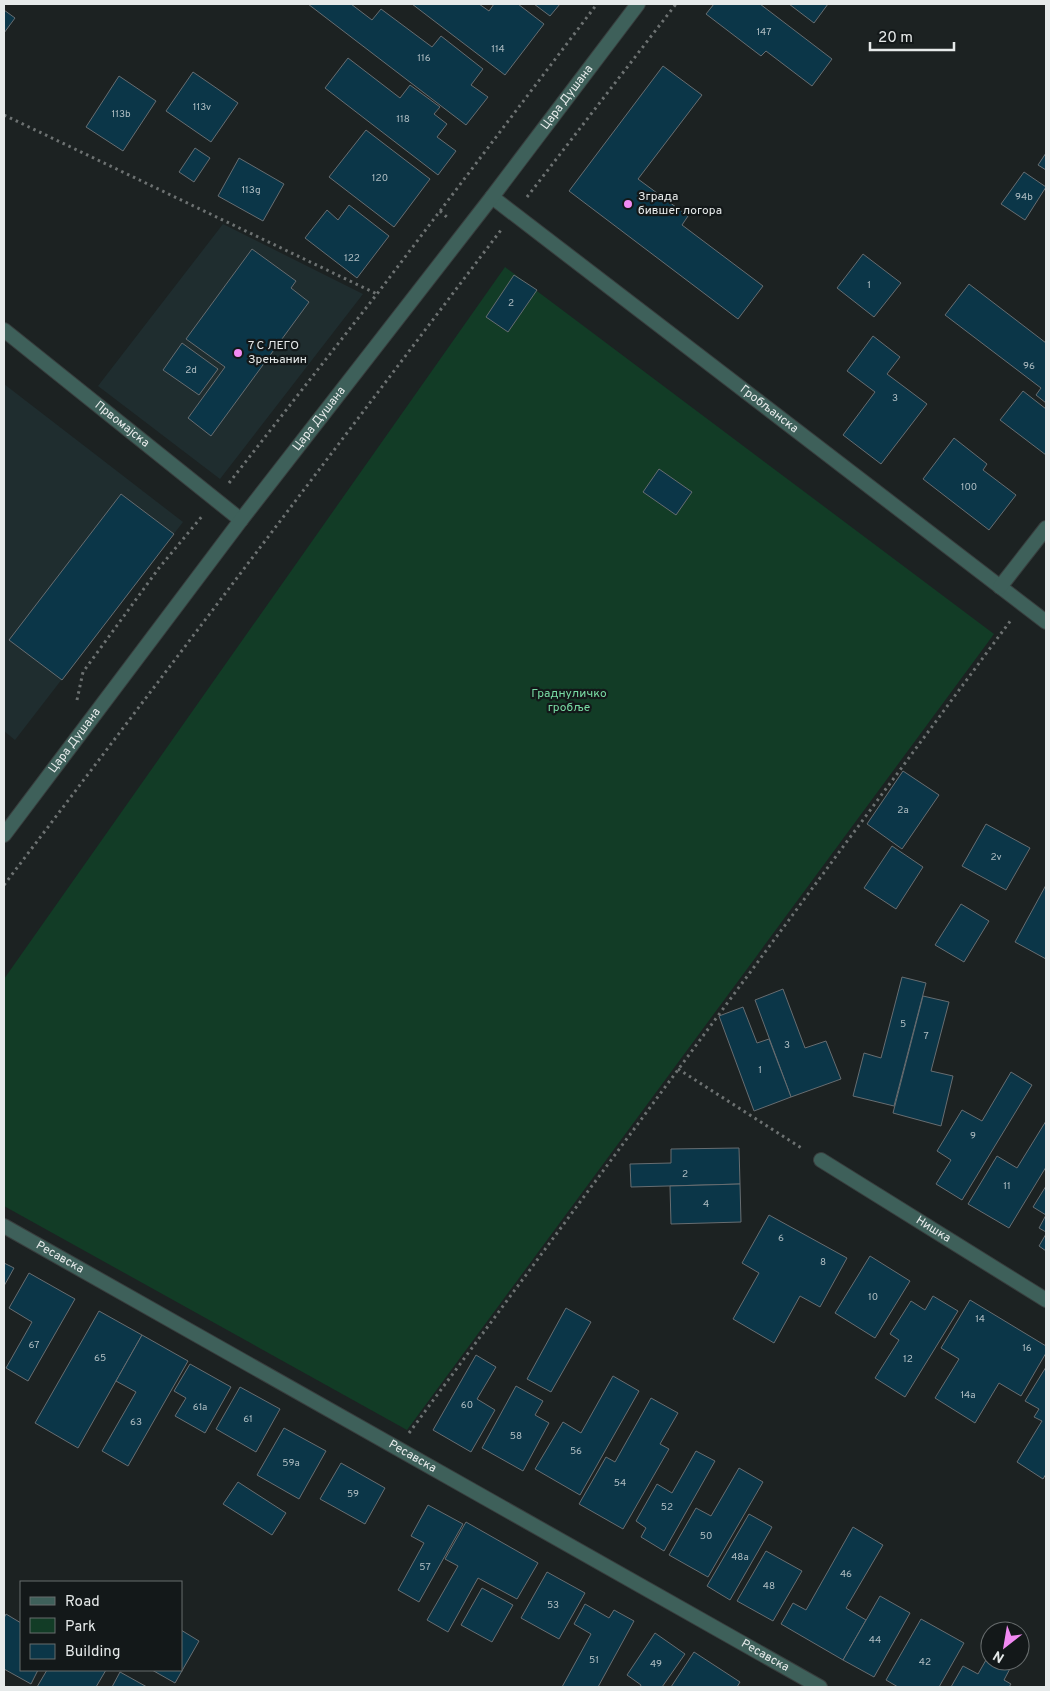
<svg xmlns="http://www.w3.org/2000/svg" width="1050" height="1691" font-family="Overpass,sans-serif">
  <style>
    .built { fill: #1f2d2f }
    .green { fill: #123c26 }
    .building { fill: #0b3648; stroke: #676d71 }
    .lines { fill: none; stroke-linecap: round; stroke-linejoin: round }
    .minor-casing { stroke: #383e3e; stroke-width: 16 }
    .tertiary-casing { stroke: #383e3e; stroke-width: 16 }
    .path { stroke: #6d7272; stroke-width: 3; stroke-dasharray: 2.5 4; stroke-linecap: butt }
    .minor { stroke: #3e605a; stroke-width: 14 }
    .tertiary { stroke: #3e605a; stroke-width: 14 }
    .poi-dot { fill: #f28af3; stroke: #131819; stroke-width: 2 }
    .labels { text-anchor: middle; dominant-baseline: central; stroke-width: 4.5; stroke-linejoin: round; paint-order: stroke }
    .number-label { font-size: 10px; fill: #afbdc2 }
    .street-label { font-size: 12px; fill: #e6eaea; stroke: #131819 }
    .poi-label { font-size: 12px; fill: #e6eaea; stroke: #131819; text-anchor: start }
    .park-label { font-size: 12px; fill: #78daa3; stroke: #131819 }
  </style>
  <rect width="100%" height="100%" fill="#1c2222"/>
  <!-- built -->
  <g class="built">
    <polygon points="223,224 363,294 220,479 98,386"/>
    <polygon points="4,384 183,522 15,740 4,731"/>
  </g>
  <!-- green -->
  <polygon class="green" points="505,267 994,634 407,1430 4,1206 4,979"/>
  <!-- building -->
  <g class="building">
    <polygon points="308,4 351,4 372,20 381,9 432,47 441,36 483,69 471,85 488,97 466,125"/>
    <polygon points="412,4 479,4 489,11 494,4 518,4 544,24 505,75"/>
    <polygon points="534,4 560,4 550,16"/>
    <polygon points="714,4 760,4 832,59 812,86 766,51 761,56 706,14"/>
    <polygon points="789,4 828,4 814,23"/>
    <polygon points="4,10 15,18 4,33"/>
    <polygon points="348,58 400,98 410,85 440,107 434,114 447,124 437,137 456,151 438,175 325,88"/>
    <polygon points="663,66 702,95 638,179 688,216 682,225 763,286 738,319 569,191"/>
    <polygon points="193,72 238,103 211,142 166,111"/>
    <polygon points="119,76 156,101 123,151 86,127"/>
    <polygon points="366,130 430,179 394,227 329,177"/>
    <polygon points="195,148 210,158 194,182 179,172"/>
    <polygon points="1046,153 1046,170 1038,165"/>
    <polygon points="239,158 284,184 263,221 218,196"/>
    <polygon points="1024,172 1046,187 1025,220 1001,204"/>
    <polygon points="349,205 389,236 357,278 305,238 327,210 338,220"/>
    <polygon points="252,249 296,281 291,288 309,302 211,436 188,418 225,367 186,339"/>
    <polygon points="863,254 901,283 874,317 837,288"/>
    <polygon points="514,275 537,290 508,332 486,317"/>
    <polygon points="969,284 1046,343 1046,403 1036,395 1041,388 945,315"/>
    <polygon points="873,336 900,357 887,374 927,404 881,464 843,435 875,392 847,371"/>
    <polygon points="182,343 218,369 199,395 163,370"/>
    <polygon points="1023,391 1046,409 1046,455 1000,420"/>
    <polygon points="954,438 987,464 983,470 1016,495 989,530 923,479"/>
    <polygon points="659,469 692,492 676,515 643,492"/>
    <polygon points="121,494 174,534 62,680 9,640"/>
    <polygon points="903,771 939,795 902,849 867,824"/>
    <polygon points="986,824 1030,848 1006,890 962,866"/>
    <polygon points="892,846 923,867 896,909 864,888"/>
    <polygon points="1046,885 1046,959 1015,942"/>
    <polygon points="961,904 989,921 964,962 935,945"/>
    <polygon points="902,977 926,983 894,1106 853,1096 864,1053 881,1058"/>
    <polygon points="783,989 805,1048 826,1041 841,1079 791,1097 755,1000"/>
    <polygon points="923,996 949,1002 931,1071 953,1076 941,1126 893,1113"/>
    <polygon points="743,1007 757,1043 769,1039 791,1097 754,1111 719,1016"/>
    <polygon points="1011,1072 1032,1085 962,1200 936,1184 951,1160 937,1151 962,1110 982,1121"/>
    <polygon points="1046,1121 1046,1167 1009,1228 968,1204 997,1156 1017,1168"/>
    <polygon points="739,1148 740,1184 631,1187 630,1164 671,1163 671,1149"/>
    <polygon points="740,1184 741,1222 671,1224 670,1186"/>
    <polygon points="1046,1186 1046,1215 1033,1207"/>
    <polygon points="769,1215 847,1258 820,1307 800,1296 774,1343 733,1319 759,1273 742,1263"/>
    <polygon points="1046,1215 1046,1232 1039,1228"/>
    <polygon points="1046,1234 1046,1251 1039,1246"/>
    <polygon points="870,1256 910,1281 875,1338 835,1313"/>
    <polygon points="4,1263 14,1268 4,1286"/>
    <polygon points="29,1273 75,1299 28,1381 6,1368 32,1322 9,1308"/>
    <polygon points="933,1296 958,1311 905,1397 875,1378 899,1340 890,1334 911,1301 925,1310"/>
    <polygon points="970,1300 1046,1346 1046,1353 1021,1396 999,1383 975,1423 935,1398 959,1359 941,1348"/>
    <polygon points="566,1308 591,1322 551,1392 527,1379"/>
    <polygon points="99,1311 142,1335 78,1448 35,1423"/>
    <polygon points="142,1335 188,1361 128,1466 102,1451 136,1392 116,1381"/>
    <polygon points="476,1355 496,1367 477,1399 495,1410 471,1452 433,1430"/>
    <polygon points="190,1364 231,1387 205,1433 175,1416 186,1398 174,1391"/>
    <polygon points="1046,1367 1046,1474 1043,1479 1017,1462 1042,1421 1034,1417 1039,1409 1025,1401"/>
    <polygon points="613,1376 639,1391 580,1495 535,1469 563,1422 581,1433"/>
    <polygon points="516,1386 543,1401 535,1415 549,1423 523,1471 482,1448"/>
    <polygon points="240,1387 280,1409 256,1452 216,1429"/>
    <polygon points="651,1398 678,1413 660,1444 669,1449 623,1529 579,1504 606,1457 615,1462"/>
    <polygon points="284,1428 326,1451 299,1499 257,1475"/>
    <polygon points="696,1451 715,1461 664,1551 641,1537 646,1528 636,1521 657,1484 672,1493"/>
    <polygon points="341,1463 385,1488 365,1524 320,1499"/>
    <polygon points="739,1468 763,1482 708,1577 669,1555 696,1508 711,1516"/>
    <polygon points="238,1482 286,1513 272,1535 223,1504"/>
    <polygon points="428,1505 463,1524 419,1602 398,1590 424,1543 411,1536"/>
    <polygon points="749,1514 772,1527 730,1600 707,1586"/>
    <polygon points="466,1522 538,1563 517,1599 478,1578 448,1632 427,1620 458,1566 445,1559"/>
    <polygon points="853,1527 883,1545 846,1608 866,1620 843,1660 781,1624 793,1603 806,1610"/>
    <polygon points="766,1551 802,1571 773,1621 737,1601"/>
    <polygon points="547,1572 585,1593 559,1639 521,1618"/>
    <polygon points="482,1588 513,1605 492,1642 461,1625"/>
    <polygon points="880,1596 910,1613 874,1677 843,1660"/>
    <polygon points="585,1604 609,1618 614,1610 634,1621 598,1687 562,1687 591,1634 574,1624"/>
    <polygon points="6,1614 21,1623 21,1670 38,1670 31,1684 4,1669 4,1618"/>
    <polygon points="921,1619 964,1643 939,1687 898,1687 886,1680"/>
    <polygon points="181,1630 199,1641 175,1683 152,1670 181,1670"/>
    <polygon points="655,1633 685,1654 662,1687 640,1687 641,1685 627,1675"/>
    <polygon points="694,1652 740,1682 737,1687 671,1687"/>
    <polygon points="990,1653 990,1661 1014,1661 1004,1680 1011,1684 1009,1687 951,1687 963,1666 978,1674"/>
    <polygon points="47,1670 106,1670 96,1687 37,1687"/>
    <polygon points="120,1672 147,1687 112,1687"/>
  </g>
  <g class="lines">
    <!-- minor casing -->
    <g class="minor-casing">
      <g id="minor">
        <path id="s1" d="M492 197 1046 622"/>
        <polyline points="1000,587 1046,528"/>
        <path id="s2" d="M821 1160 1046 1300"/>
        <path id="s3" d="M4 1226 820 1687"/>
      </g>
    </g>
    <!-- tertiary casing -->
    <g class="tertiary-casing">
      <g id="tertiary">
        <path id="s4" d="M4 330 241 520"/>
        <path id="s5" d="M4 835 241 520 492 197 638 4"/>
      </g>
    </g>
    <!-- path -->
    <g class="path">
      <polyline points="4,115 377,294"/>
      <polyline points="527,197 676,4"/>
      <polyline points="440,211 449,219"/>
      <polyline points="229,483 377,294 597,4"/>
      <polyline points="77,700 83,672 159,568 203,515"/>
      <polyline points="4,885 501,230"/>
      <polyline points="678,1069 803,1149"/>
      <polyline points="409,1433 1011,620"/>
    </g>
    <!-- minor -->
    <use href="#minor" class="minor"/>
    <!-- tertiary -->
    <use href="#tertiary" class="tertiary"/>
  </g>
  <!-- markers -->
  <g class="poi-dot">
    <circle cx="628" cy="204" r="5"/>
    <circle cx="238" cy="353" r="5"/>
  </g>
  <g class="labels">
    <!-- number labels -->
    <g class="number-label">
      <text x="764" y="32">147</text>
      <text x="498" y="49">114</text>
      <text x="424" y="58">116</text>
      <text x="202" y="107">113v</text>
      <text x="121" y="114">113b</text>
      <text x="403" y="119">118</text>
      <text x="380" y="178">120</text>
      <text x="251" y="190">113g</text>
      <text x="1024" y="197">94b</text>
      <text x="352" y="258">122</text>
      <text x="869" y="285">1</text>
      <text x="511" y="303">2</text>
      <text x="1029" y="366">96</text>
      <text x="191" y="370">2d</text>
      <text x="895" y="398">3</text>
      <text x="969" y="487">100</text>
      <text x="903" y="810">2a</text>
      <text x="996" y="857">2v</text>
      <text x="903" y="1024">5</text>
      <text x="926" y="1036">7</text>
      <text x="787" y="1045">3</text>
      <text x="760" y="1070">1</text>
      <text x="973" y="1136">9</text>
      <text x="685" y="1174">2</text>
      <text x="1007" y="1186">11</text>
      <text x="706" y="1204">4</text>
      <text x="781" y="1238">6</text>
      <text x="823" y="1262">8</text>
      <text x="873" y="1297">10</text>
      <text x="980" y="1319">14</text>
      <text x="34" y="1345">67</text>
      <text x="1027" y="1348">16</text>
      <text x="100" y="1358">65</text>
      <text x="908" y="1359">12</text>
      <text x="968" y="1395">14a</text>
      <text x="467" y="1405">60</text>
      <text x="200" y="1407">61a</text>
      <text x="248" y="1419">61</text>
      <text x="136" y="1422">63</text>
      <text x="516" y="1436">58</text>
      <text x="576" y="1451">56</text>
      <text x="291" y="1463">59a</text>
      <text x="620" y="1483">54</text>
      <text x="353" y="1494">59</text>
      <text x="667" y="1507">52</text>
      <text x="706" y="1536">50</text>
      <text x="740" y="1557">48a</text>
      <text x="425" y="1567">57</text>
      <text x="846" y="1574">46</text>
      <text x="769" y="1586">48</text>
      <text x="553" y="1605">53</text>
      <text x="875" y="1640">44</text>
      <text x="594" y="1660">51</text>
      <text x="925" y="1662">42</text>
      <text x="656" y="1664">49</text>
    </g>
    <!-- street labels -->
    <g class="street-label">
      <text stroke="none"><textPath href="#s5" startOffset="928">Цара Душана</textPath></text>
      <text stroke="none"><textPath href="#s1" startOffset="349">Гробљанска</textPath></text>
      <text stroke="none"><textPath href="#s5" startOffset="522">Цара Душана</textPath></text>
      <text stroke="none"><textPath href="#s4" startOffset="151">Првомајска</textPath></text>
      <text stroke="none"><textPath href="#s5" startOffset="118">Цара Душана</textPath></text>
      <text stroke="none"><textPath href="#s2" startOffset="132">Нишка</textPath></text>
      <text stroke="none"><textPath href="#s3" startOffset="64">Ресавска</textPath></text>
      <text stroke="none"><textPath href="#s3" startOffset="469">Ресавска</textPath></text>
      <text stroke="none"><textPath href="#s3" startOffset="874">Ресавска</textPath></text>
    </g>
    <!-- poi labels -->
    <g class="poi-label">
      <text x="638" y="197">Зграда<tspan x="638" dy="14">бившег логора</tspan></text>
      <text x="248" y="346">7 С ЛЕГО<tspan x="248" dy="14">Зрењанин</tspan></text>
    </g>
    <!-- park labels -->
    <g class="park-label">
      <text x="569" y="694">Граднуличко<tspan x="569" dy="14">гробље</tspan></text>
    </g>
  </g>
  <!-- border -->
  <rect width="1050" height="1691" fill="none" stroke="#e6eaea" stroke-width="10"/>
  <!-- legend -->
  <rect x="20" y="1581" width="162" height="90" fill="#131819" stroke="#676c6d"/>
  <rect x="30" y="1597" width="25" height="8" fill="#3e605a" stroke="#676c6d"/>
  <text x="65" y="1606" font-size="15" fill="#e6eaea">Road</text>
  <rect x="30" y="1618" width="25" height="15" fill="#123c26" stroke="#676c6d"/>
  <text x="65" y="1631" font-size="15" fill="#e6eaea">Park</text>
  <rect x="30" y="1644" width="25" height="15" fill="#0b3648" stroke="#676c6d"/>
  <text x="65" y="1656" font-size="15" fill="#e6eaea">Building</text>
  <!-- north arrow -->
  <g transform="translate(1005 1646) rotate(211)"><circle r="24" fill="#131819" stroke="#676c6d"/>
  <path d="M0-4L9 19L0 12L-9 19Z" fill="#f28af3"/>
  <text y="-8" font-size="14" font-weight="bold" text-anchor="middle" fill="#e6eaea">N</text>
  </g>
  <!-- scale -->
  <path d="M870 42v8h84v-8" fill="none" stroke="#e6eaea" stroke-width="2.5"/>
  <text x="878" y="42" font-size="15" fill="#e6eaea" stroke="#131819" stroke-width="4" paint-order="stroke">20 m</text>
</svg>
